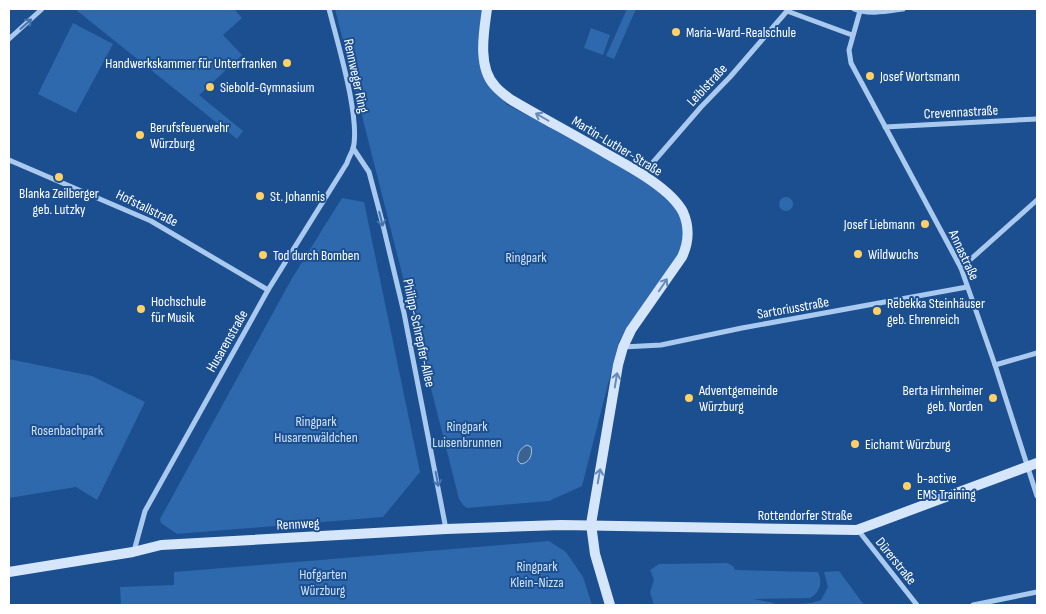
<svg xmlns="http://www.w3.org/2000/svg" width="1046" height="614" font-family="'Sofia Sans Condensed',sans-serif">
  <style>
    .green { fill: #2e69ad }
    .water { fill: #3c6290; stroke: #9cc4f0 }
    .lines { fill: none; stroke-linecap: round; stroke-linejoin: round }
    .street { stroke: #a9c9ee; stroke-width: 5 }
    .secondary { stroke: #d6e6fa; stroke-width: 10 }
    .oneway { stroke: #4674ac }
    .oneway2 { stroke: #668bba }
    .poi-dot { fill: #ffd166; stroke: #1b4f8f; stroke-width: 2 }
    .labels { text-anchor: middle; dominant-baseline: central; stroke-width: 4; stroke-linejoin: round; paint-order: stroke }
    .poi-label { font-size: 14px; fill: #fff; stroke: #1b4f8f; text-anchor: start }
    .street-label { font-size: 14px; fill: #fff; stroke: #1b4f8f }
    .park-label { font-size: 14px; fill: #cfe3fa; stroke: #1b4f8f }
  </style>
  <rect width="100%" height="100%" fill="#1b4f8f"/>
  <!-- green -->
  <g class="green">
    <polygon points="75,9 234,9 242,18 223,35 242,55 199,95 243,131 237,139"/>
    <polygon points="335,9 486,9 490,78 506,104 610,160 654,188 679,212 686,236 678,254 619,341 582,486 549,501 467,508 463,505 459,499"/>
    <polygon points="627,9 636,9 614,59 606,56"/>
    <polygon points="73,23 113,44 76,113 38,94"/>
    <polygon points="591,28 610,35 603,55 584,48"/>
    <circle cx="786" cy="204" r="7"/>
    <polygon points="342,198 364,202 420,472 383,517 177,534 161,523 160,519 291,280"/>
    <polygon points="9,359 92,376 145,402 97,500 76,487 9,498"/>
    <polygon points="549,541 566,552 583,577 592,605 121,605 120,587 174,585 174,572"/>
    <path d="M727 563 733 566 735 570 818 572C823 583 820 592 810 598L753 599 774 603V605H654L650 592 654 580 650 570 659 564Z"/>
    <polygon points="839,571 864,605 784,605 811,603 821,600 828,587 824,572"/>
  </g>
  <!-- water -->
  <path class="water" d="M527 445 531 447C533 455 529 463 521 464L518 461C517 454 520 448 527 445Z"/>
  <g class="lines">
    <!-- street -->
    <g class="street">
      <path d="M854 9C869 15 888 11 903 9"/>
      <polyline points="860,11 849,50 851,63 961,268 995,365 1037,496"/>
      <polyline points="9,39 42,9"/>
      <polyline points="885,127 1037,119"/>
      <polyline points="353,148 369,172 382,221 404,313 446,529"/>
      <polyline points="9,160 151,221 268,290"/>
      <polyline points="642,175 701,107 730,77 787,11 852,35"/>
      <polyline points="961,268 1037,200"/>
      <polyline points="623,347 661,345 742,328 967,287"/>
      <polyline points="995,365 1037,353"/>
      <polyline points="858,530 917,605"/>
      <path d="M134 551 145 511 268 290 347 163C348 159 351 154 353 149 361 119 337 41 329 9"/>
      <polyline points="973,605 1037,592"/>
    </g>
    <!-- secondary -->
    <g class="secondary">
      <path d="M487 9C484 31 477 67 495 86 499 91 505 95 510 99 542 118 575 135 607 154 630 167 670 188 683 212 690 228 689 242 682 257L631 330 623 347 618 365 591 524 595 554 610 605"/>
      <polyline points="9,572 133,552 161,545 446,529 561,525 857,530 1037,463"/>
    </g>
  </g>
  <!-- one-way arrows -->
  <defs><path id="oneway-shaft" d="M-6 0H5M1.5-3L5.5 0L1.5 3" fill="none" stroke-width="1.6" stroke-linecap="round" stroke-linejoin="round" transform="scale(1.25)"/></defs>
  <g class="oneway">
    <use href="#oneway-shaft" transform="translate(26 24) rotate(-42)"/>
    <use href="#oneway-shaft" transform="translate(381 219) rotate(76)"/>
    <use href="#oneway-shaft" transform="translate(437 479) rotate(79)"/>
  </g>
  <g class="oneway2">
    <use href="#oneway-shaft" transform="translate(542 117) rotate(-150)"/>
    <use href="#oneway-shaft" transform="translate(663 285) rotate(-56)"/>
    <use href="#oneway-shaft" transform="translate(616 380) rotate(-81)"/>
    <use href="#oneway-shaft" transform="translate(599 476) rotate(-80)"/>
  </g>
  <!-- markers -->
  <g class="poi-dot">
    <circle cx="676" cy="32" r="5"/>
    <circle cx="287" cy="63" r="5"/>
    <circle cx="870" cy="76" r="5"/>
    <circle cx="210" cy="87" r="5"/>
    <circle cx="140" cy="135" r="5"/>
    <circle cx="59" cy="177" r="5"/>
    <circle cx="260" cy="196" r="5"/>
    <circle cx="925" cy="224" r="5"/>
    <circle cx="858" cy="254" r="5"/>
    <circle cx="263" cy="255" r="5"/>
    <circle cx="141" cy="309" r="5"/>
    <circle cx="877" cy="311" r="5"/>
    <circle cx="689" cy="398" r="5"/>
    <circle cx="993" cy="398" r="5"/>
    <circle cx="855" cy="444" r="5"/>
    <circle cx="907" cy="486" r="5"/>
  </g>
  <g class="labels">
    <!-- poi labels -->
    <g class="poi-label">
      <text x="686" y="32">Maria-Ward-Realschule</text>
      <text x="277" y="63" text-anchor="end">Handwerkskammer für Unterfranken</text>
      <text x="880" y="76">Josef Wortsmann</text>
      <text x="220" y="87">Siebold-Gymnasium</text>
      <text x="150" y="127">Berufsfeuerwehr<tspan x="150" dy="16">Würzburg</tspan></text>
      <text x="59" y="193" text-anchor="middle">Blanka Zeilberger<tspan x="59" dy="16">geb. Lutzky</tspan></text>
      <text x="270" y="196">St. Johannis</text>
      <text x="915" y="224" text-anchor="end">Josef Liebmann</text>
      <text x="868" y="254">Wildwuchs</text>
      <text x="273" y="255">Tod durch Bomben</text>
      <text x="151" y="301">Hochschule<tspan x="151" dy="16">für Musik</tspan></text>
      <text x="887" y="303">Rebekka Steinhäuser<tspan x="887" dy="16">geb. Ehrenreich</tspan></text>
      <text x="699" y="390">Adventgemeinde<tspan x="699" dy="16">Würzburg</tspan></text>
      <text x="983" y="390" text-anchor="end">Berta Hirnheimer<tspan x="983" dy="16">geb. Norden</tspan></text>
      <text x="865" y="444">Eichamt Würzburg</text>
      <text x="917" y="478">b-active<tspan x="917" dy="16">EMS Training</tspan></text>
    </g>
    <!-- street labels -->
    <g class="street-label">
      <text transform="translate(356 76) rotate(78)">Rennweger Ring</text>
      <text transform="translate(707 85) rotate(-47)">Leiblstraße</text>
      <text transform="translate(961 112) rotate(-3)">Crevennastraße</text>
      <text transform="translate(617 146) rotate(31)">Martin-Luther-Straße</text>
      <text transform="translate(147 208) rotate(26)">Hofstallstraße</text>
      <text transform="translate(964 255) rotate(65)">Annastraße</text>
      <text transform="translate(793 308) rotate(-10)">Sartoriusstraße</text>
      <text transform="translate(419 333) rotate(78)">Philipp-Schrepfer-Allee</text>
      <text transform="translate(227 341) rotate(-60)">Husarenstraße</text>
      <text x="805" y="515">Rottendorfer Straße</text>
      <text transform="translate(298 524) rotate(-3)">Rennweg</text>
      <text transform="translate(896 561) rotate(51)">Dürerstraße</text>
    </g>
    <!-- park labels -->
    <g class="park-label">
      <text x="526" y="257">Ringpark</text>
      <text x="316" y="421">Ringpark<tspan x="316" dy="16">Husarenwäldchen</tspan></text>
      <text x="467" y="426">Ringpark<tspan x="467" dy="16">Luisenbrunnen</tspan></text>
      <text x="67" y="430">Rosenbachpark</text>
      <text x="537" y="566">Ringpark<tspan x="537" dy="16">Klein-Nizza</tspan></text>
      <text x="323" y="574">Hofgarten<tspan x="323" dy="16">Würzburg</tspan></text>
    </g>
  </g>
  <!-- border -->
  <rect width="1046" height="614" fill="none" stroke="#ffffff" stroke-width="20"/>
</svg>
